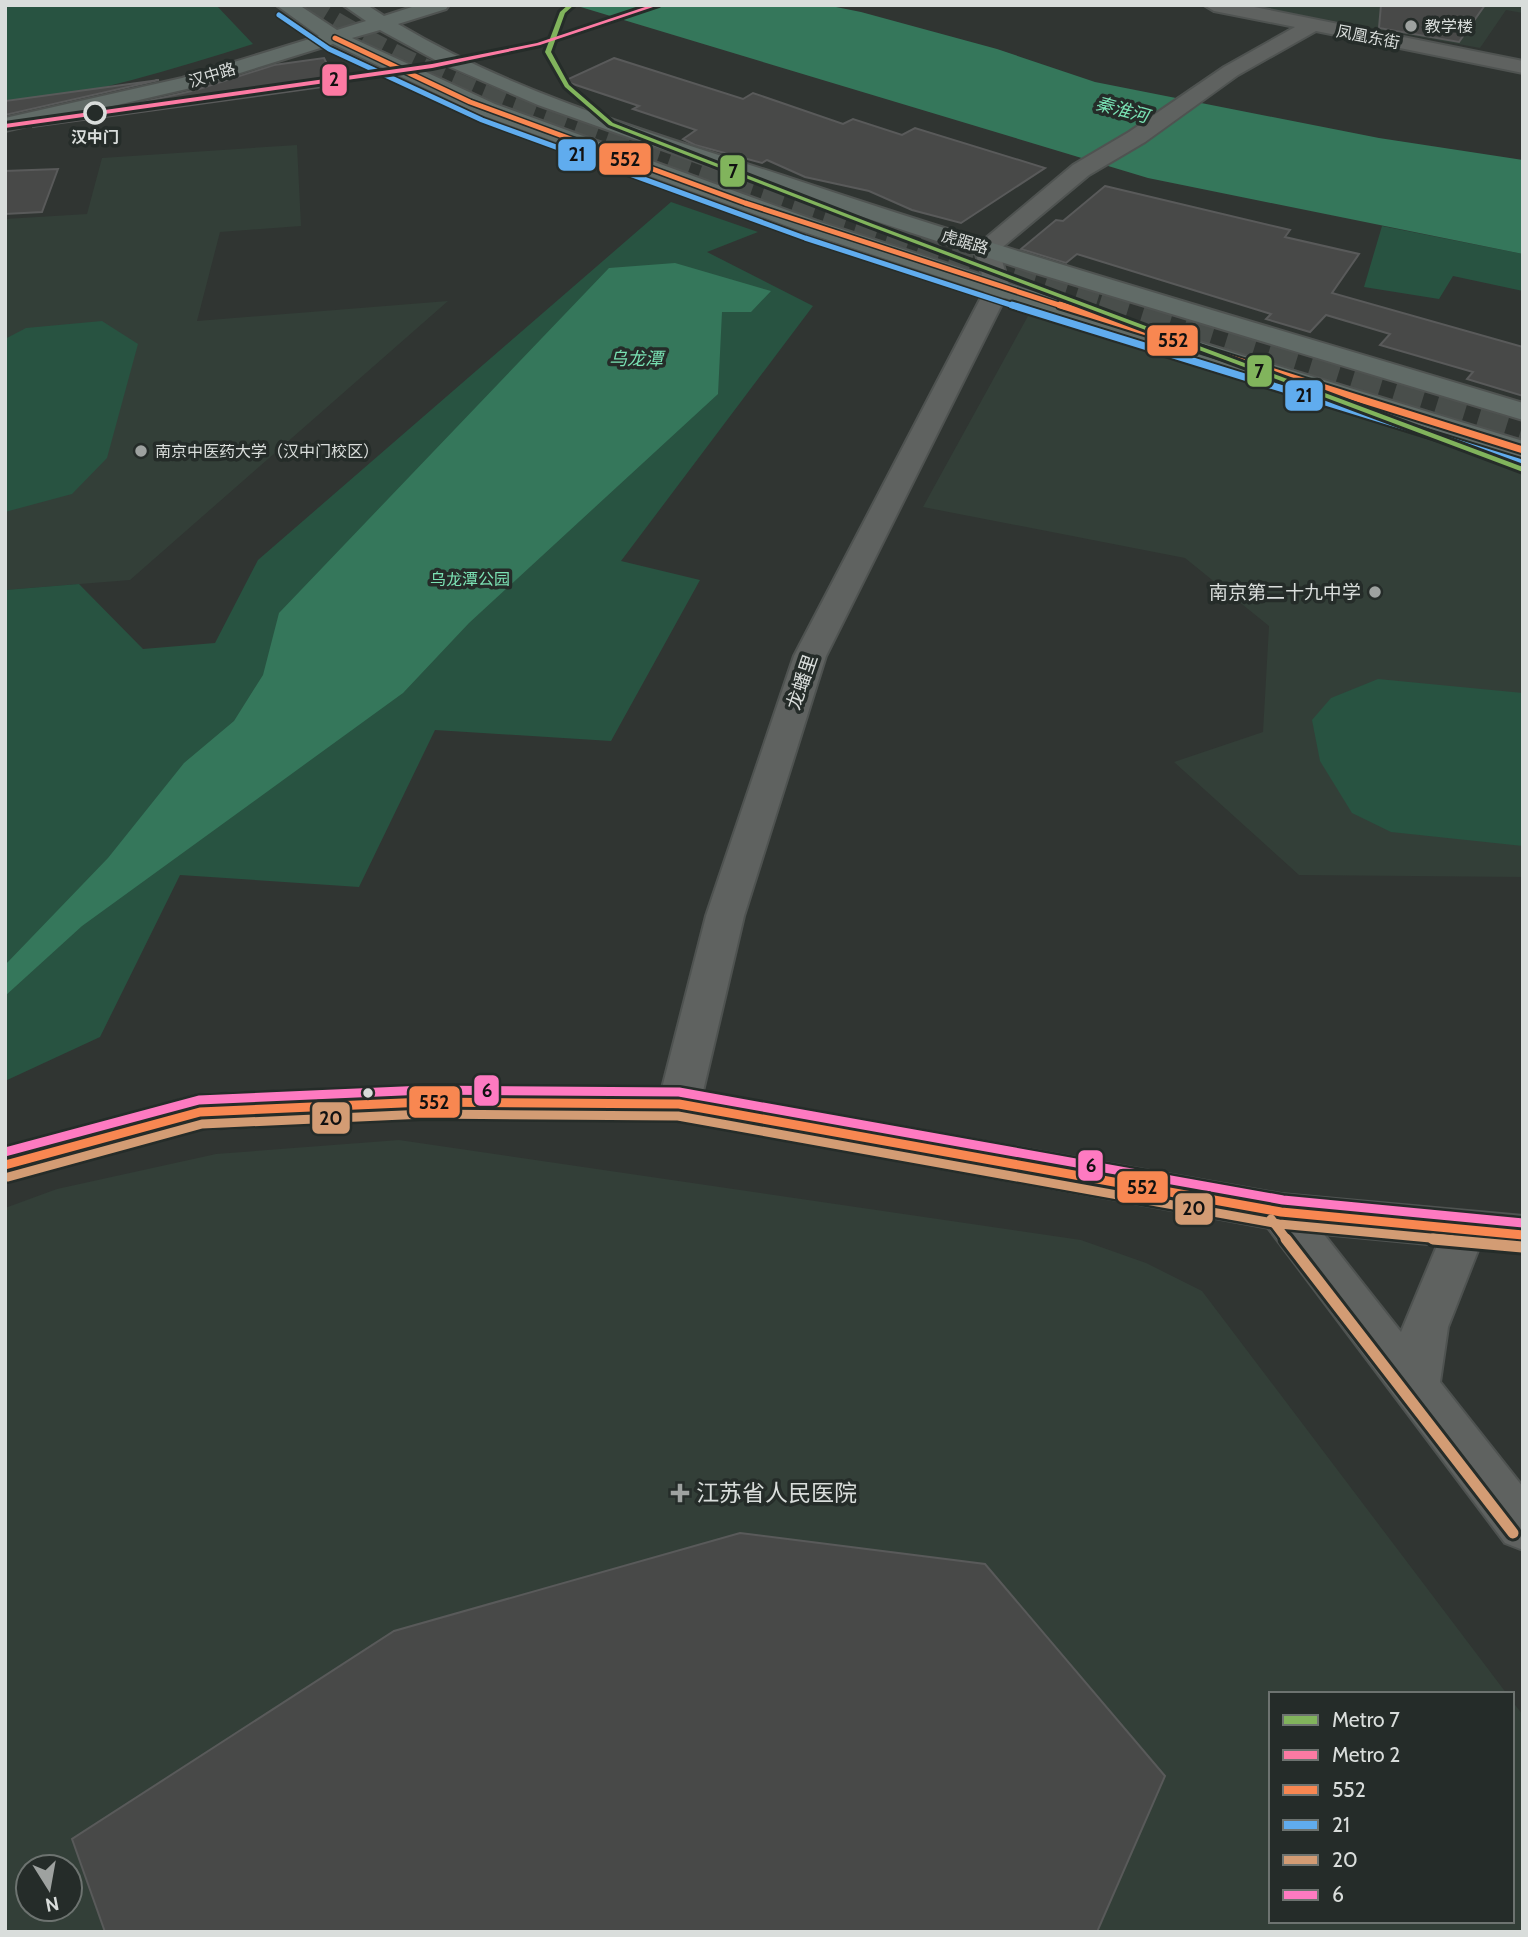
<svg xmlns="http://www.w3.org/2000/svg" width="1528" height="1937" font-family="Cabin,'Noto Sans SC',sans-serif">
  <style>
    .built { fill: #333f38; fill-rule: evenodd }
    .green { fill: #285341 }
    .water { fill: #35775b }
    .building { fill: #484948; stroke: #595a5a; stroke-width: 2 }
    .lines { fill: none; stroke-linecap: round; stroke-linejoin: round }
    .highway-tunnel-far1 { stroke: #494e4b; stroke-width: 22; stroke-dasharray: 22 11; stroke-linecap: butt }
    .highway-tunnel { stroke: #494e4b; stroke-width: 29; stroke-dasharray: 29 15; stroke-linecap: butt }
    .minor-casing { stroke: #4f5351; stroke-width: 4 }
    .major-casing { stroke: #4f5351; stroke-width: 4 }
    .minor { fill: #5f6260; fill-rule: evenodd }
    .major { fill: #616b67; fill-rule: evenodd }
    .bus-1-far2-casing { stroke: #252c29; stroke-width: 8 }
    .bus-1-far1-casing { stroke: #252c29; stroke-width: 11 }
    .bus-1-casing { stroke: #252c29; stroke-width: 14 }
    .bus-2-far1-casing { stroke: #252c29; stroke-width: 8 }
    .bus-2-casing { stroke: #252c29; stroke-width: 11 }
    .bus-3-far1-casing { stroke: #252c29; stroke-width: 14 }
    .bus-3-casing { stroke: #252c29; stroke-width: 17 }
    .bus-4-casing { stroke: #252c29; stroke-width: 14 }
    .bus-1-far2 { stroke: #f88751; stroke-width: 5 }
    .bus-1-far1 { stroke: #f88751; stroke-width: 7 }
    .bus-1 { stroke: #f88751; stroke-width: 9 }
    .bus-2-far1 { stroke: #60acee; stroke-width: 5 }
    .bus-2 { stroke: #60acee; stroke-width: 7 }
    .bus-3-far1 { stroke: #d39c74; stroke-width: 9 }
    .bus-3 { stroke: #d39c74; stroke-width: 11 }
    .bus-4 { stroke: #fe7ac1; stroke-width: 9 }
    .metro-1-casing { stroke: #252c29; stroke-width: 6 }
    .metro-2-casing { stroke: #252c29; stroke-width: 6 }
    .metro-1 { fill: #81b45c; fill-rule: evenodd }
    .metro-2 { fill: #fc7aa3; fill-rule: evenodd }
    .poi-dot { fill: #9ea2a0; stroke: #252c29; stroke-width: 2.5 }
    .stop-dot { fill: #252c29; stroke: #d9dddb; stroke-width: 3.5 }
    .bus-dot { fill: #d9dddb; stroke: #252c29; stroke-width: 2.5 }
    .labels { text-anchor: middle; dominant-baseline: central; stroke-width: 7; stroke-linejoin: round; paint-order: stroke }
    .far-poi-label { font-size: 16px; fill: #d9dddb; stroke: #252c29; text-anchor: start }
    .far-street-label { font-size: 16px; fill: #d9dddb; stroke: #252c29 }
    .far-stop-label { font-size: 16px; font-weight: bold; fill: #d9dddb; stroke: #252c29 }
    .far-park-label { font-size: 16px; fill: #7ce3b5; stroke: #252c29 }
    .far-water-label { font-size: 18px; font-style: italic; fill: #79e1b3; stroke: #252c29 }
    .poi-label { font-size: 19px; fill: #d9dddb; stroke: #252c29; text-anchor: end }
    .street-label { font-size: 19px; fill: #d9dddb; stroke: #252c29 }
    .near-poi-label { font-size: 23px; fill: #d9dddb; stroke: #252c29; text-anchor: start }
    .line-badge { stroke: #252c29; stroke-width: 2.5 }
    .pale-badge-label { font-size: 19px; text-anchor: middle; font-weight: bold; fill: #111 }
  </style>
  <rect width="100%" height="100%" fill="#303532"/>
  <!-- built -->
  <g class="built">
    <polygon points="1523,5 1523,13 1506,10 1480,48 1253,6"/>
    <polygon points="297,145 301,226 220,232 197,321 448,301 130,580 5,590 5,219 87,214 102,158"/>
    <polygon points="1028,316 1523,469 1523,877 1299,875 1174,762 1263,732 1269,626 1185,558 923,507"/>
    <path d="M399 1140 1081 1240 1146 1263 1202 1291 1507 1694H1271V1921H1512V1701L1523 1715V1932H5V1208L57 1189 216 1154ZM28 1867H70V1909H28Z"/>
  </g>
  <!-- green -->
  <g class="green">
    <path d="M5 5H216L253 44C171 70 90 94 5 107Z"/>
    <polygon points="671,202 758,232 707,252 813,306 621,561 700,580 611,741 435,730 359,887 180,875 100,1037 5,1081 5,590 79,584 143,649 215,643 258,560"/>
    <polygon points="1382,226 1523,254 1523,291 1453,276 1439,299 1364,287"/>
    <polygon points="102,321 138,344 107,458 72,494 5,512 5,339 26,328"/>
    <polygon points="1378,679 1523,693 1523,846 1391,832 1352,813 1320,761 1312,720 1331,698"/>
  </g>
  <!-- water -->
  <g class="water">
    <polygon points="574,5 826,5 861,12 997,49 1095,82 1379,138 1523,160 1523,254 1148,178"/>
    <polygon points="675,263 771,291 751,312 722,312 718,394 469,623 403,693 82,926 5,996 5,965 108,858 184,763 234,721 263,675 279,613 609,268"/>
  </g>
  <!-- building -->
  <g class="building">
    <polygon points="1381,5 1485,5 1459,42 1379,28"/>
    <polygon points="324,58 337,85 32,127 196,90 274,65"/>
    <polygon points="614,58 743,99 753,93 843,124 853,119 902,135 915,128 1045,168 961,223 912,210 869,191 805,177 767,160 762,163 695,145 683,139 696,130 633,109 639,106 564,81"/>
    <polygon points="159,80 5,115 5,101"/>
    <polygon points="58,169 42,212 5,214 5,171"/>
    <polygon points="1105,186 1290,230 1285,237 1359,254 1332,293 1523,347 1523,396 1467,379 1473,372 1380,345 1390,334 1326,315 1310,332 1266,319 1271,314 1077,254 1066,263 1021,249 1056,220 1063,221"/>
    <polygon points="740,1533 985,1564 1165,1776 1097,1932 105,1932 72,1839 394,1631"/>
  </g>
  <g class="lines">
    <!-- highway-tunnel-far1 -->
    <path class="highway-tunnel-far1" d="M306 5C417 76 539 118 663 161 809 213 957 261 1105 307"/>
    <!-- highway-tunnel -->
    <polyline class="highway-tunnel" points="1099,305 1523,437"/>
    <!-- minor casing -->
    <g class="minor-casing">
      <g id="minor">
        <polygon points="1204,5 1244,5 1523,61 1523,73 1316,31 1238,75 1145,142 1089,175 999,250 1010,288 826,656 744,916 700,1104 694,1116 679,1120 664,1116 658,1104 706,916 794,656 986,288 974,248 1073,165 1129,132 1224,67 1295,27 1214,11"/>
        <polygon points="1281,1194 1296,1199 1401,1332 1449,1217 1464,1212 1479,1217 1486,1230 1448,1327 1440,1382 1523,1487 1523,1550 1505,1543 1266,1225 1259,1212 1266,1199"/>
      </g>
    </g>
    <!-- major casing -->
    <g class="major-casing">
      <g id="major">
        <path d="M276 5H299L337 30 366 21 343 5H367L384 16 418 5H449L446 9 398 24C516 94 652 133 781 175 1026 257 1275 328 1523 403V420L1029 271 740 177 538 105 439 62 380 30 352 38 495 104 817 221 1007 283 1523 441V458L989 293 801 231 479 114 333 44 195 87 5 131V118L182 78 319 36Z"/>
        <polygon points="425,1086 679,1088 1281,1194 1523,1216 1523,1253 1281,1230 679,1120 425,1118 200,1129 5,1182 5,1148 200,1095"/>
      </g>
    </g>
    <!-- minor -->
    <use href="#minor" class="minor"/>
    <!-- major -->
    <use href="#major" class="major"/>
    <!-- bus-1-far2 casing -->
    <g class="bus-1-far2-casing">
      <polyline id="bus-1-far2" points="335,38 470,102 745,203 1065,307"/>
    </g>
    <!-- bus-1-far1 casing -->
    <g class="bus-1-far1-casing">
      <polyline id="bus-1-far1" points="1060,305 1523,450"/>
    </g>
    <!-- bus-1 casing -->
    <g class="bus-1-casing">
      <polyline id="bus-1" points="5,1165 200,1112 425,1102 679,1104 1281,1212 1523,1235"/>
    </g>
    <!-- bus-2-far1 casing -->
    <g class="bus-2-far1-casing">
      <polyline id="bus-2-far1" points="279,15 329,49 482,120 805,238 1017,307"/>
    </g>
    <!-- bus-2 casing -->
    <g class="bus-2-casing">
      <polyline id="bus-2" points="1012,305 1519,462"/>
    </g>
    <!-- bus-3-far1 casing -->
    <g class="bus-3-far1-casing">
      <g id="bus-3-far1">
        <polyline points="8,1177 202,1124 425,1114 678,1116 1279,1224 1452,1240"/>
        <polyline points="1271,1219 1287,1240"/>
      </g>
    </g>
    <!-- bus-3 casing -->
    <g class="bus-3-casing">
      <g id="bus-3">
        <polyline points="1286,1239 1513,1533"/>
        <polyline points="1433,1239 1522,1247"/>
      </g>
    </g>
    <!-- bus-4 casing -->
    <g class="bus-4-casing">
      <polyline id="bus-4" points="5,1152 199,1100 425,1090 679,1092 1283,1200 1523,1223"/>
    </g>
    <!-- bus-1-far2 -->
    <use href="#bus-1-far2" class="bus-1-far2"/>
    <!-- bus-1-far1 -->
    <use href="#bus-1-far1" class="bus-1-far1"/>
    <!-- bus-1 -->
    <use href="#bus-1" class="bus-1"/>
    <!-- bus-2-far1 -->
    <use href="#bus-2-far1" class="bus-2-far1"/>
    <!-- bus-2 -->
    <use href="#bus-2" class="bus-2"/>
    <!-- bus-3-far1 -->
    <use href="#bus-3-far1" class="bus-3-far1"/>
    <!-- bus-3 -->
    <use href="#bus-3" class="bus-3"/>
    <!-- bus-4 -->
    <use href="#bus-4" class="bus-4"/>
    <!-- metro-1 casing -->
    <g class="metro-1-casing">
      <polygon id="metro-1" points="568,5 574,5 565,13 551,52 569,85 613,123 873,224 1523,467 1523,472 869,226 609,125 565,87 545,52 560,12"/>
    </g>
    <!-- metro-2 casing -->
    <g class="metro-2-casing">
      <polygon id="metro-2" points="651,5 659,5 540,45 432,68 5,128 5,124 432,64 537,43"/>
    </g>
    <!-- metro-1 -->
    <use href="#metro-1" class="metro-1"/>
    <!-- metro-2 -->
    <use href="#metro-2" class="metro-2"/>
  </g>
  <!-- markers -->
  <g class="poi-dot">
    <circle cx="1411" cy="26" r="7"/>
    <circle cx="141" cy="451" r="7"/>
    <circle cx="1375" cy="592" r="7"/>
    <path d="M676.5 1482.5h7v7h7v7h-7v7h-7v-7h-7v-7h7z"/>
  </g>
  <circle class="stop-dot" cx="95" cy="113" r="10"/>
  <circle class="bus-dot" cx="368" cy="1093" r="6"/>
  <g class="labels">
    <!-- far-poi labels -->
    <g class="far-poi-label">
      <text x="1425" y="26">教学楼</text>
      <text x="155" y="451">南京中医药大学（汉中门校区）</text>
    </g>
    <!-- far-street labels -->
    <g class="far-street-label">
      <text transform="translate(1368 37) rotate(11)">凤凰东街</text>
      <text transform="translate(212 75) rotate(-17)">汉中路</text>
      <text transform="translate(965 242) rotate(17)">虎踞路</text>
    </g>
    <!-- far-stop labels -->
    <g class="far-stop-label">
      <text x="95" y="137">汉中门</text>
    </g>
    <!-- far-park labels -->
    <g class="far-park-label">
      <text x="470" y="579">乌龙潭公园</text>
    </g>
    <!-- far-water labels -->
    <g class="far-water-label">
      <text transform="translate(1122 110) rotate(15)">秦淮河</text>
      <text x="636" y="359">乌龙潭</text>
    </g>
    <!-- poi labels -->
    <g class="poi-label">
      <text x="1361" y="592">南京第二十九中学</text>
    </g>
    <!-- street labels -->
    <g class="street-label">
      <text transform="translate(802 682) rotate(-71)">龙蟠里</text>
    </g>
    <!-- near-poi labels -->
    <g class="near-poi-label">
      <text x="696" y="1493">江苏省人民医院</text>
    </g>
  </g>
  <g class="line-badge">
    <rect x="321" y="63" width="27" height="34" rx="7" fill="#fc7aa3"/>
    <rect x="557" y="138" width="40" height="34" rx="7" fill="#60acee"/>
    <rect x="598" y="142" width="54" height="34" rx="7" fill="#f88751"/>
    <rect x="719" y="154" width="27" height="34" rx="7" fill="#81b45c"/>
    <rect x="1146" y="324" width="53" height="33" rx="7" fill="#f88751"/>
    <rect x="1246" y="354" width="27" height="34" rx="7" fill="#81b45c"/>
    <rect x="1284" y="379" width="40" height="33" rx="7" fill="#60acee"/>
    <rect x="473" y="1074" width="27" height="33" rx="7" fill="#fe7ac1"/>
    <rect x="408" y="1085" width="53" height="34" rx="7" fill="#f88751"/>
    <rect x="311" y="1101" width="40" height="34" rx="7" fill="#d39c74"/>
    <rect x="1077" y="1149" width="27" height="33" rx="7" fill="#fe7ac1"/>
    <rect x="1116" y="1170" width="53" height="34" rx="7" fill="#f88751"/>
    <rect x="1174" y="1192" width="40" height="34" rx="7" fill="#d39c74"/>
  </g>
  <g class="pale-badge-label">
    <text x="334" y="86">2</text>
    <text x="577" y="161">21</text>
    <text x="625" y="166">552</text>
    <text x="733" y="178">7</text>
    <text x="1173" y="347">552</text>
    <text x="1259" y="378">7</text>
    <text x="1304" y="402">21</text>
    <text x="487" y="1097">6</text>
    <text x="434" y="1109">552</text>
    <text x="331" y="1125">20</text>
    <text x="1091" y="1172">6</text>
    <text x="1142" y="1194">552</text>
    <text x="1194" y="1215">20</text>
  </g>
  <!-- border -->
  <rect width="1528" height="1937" fill="none" stroke="#d9dddb" stroke-width="14"/>
  <!-- legend -->
  <rect x="1269" y="1692" width="245" height="231" fill="#252c29" stroke="#6d7370" stroke-width="2"/>
  <rect x="1283" y="1715" width="35" height="10" fill="#81b45c" stroke="#6d7370" stroke-width="2"/>
  <text x="1332" y="1727" font-size="21" fill="#d9dddb">Metro 7</text>
  <rect x="1283" y="1750" width="35" height="10" fill="#fc7aa3" stroke="#6d7370" stroke-width="2"/>
  <text x="1332" y="1762" font-size="21" fill="#d9dddb">Metro 2</text>
  <rect x="1283" y="1785" width="35" height="10" fill="#f88751" stroke="#6d7370" stroke-width="2"/>
  <text x="1332" y="1797" font-size="21" fill="#d9dddb">552</text>
  <rect x="1283" y="1820" width="35" height="10" fill="#60acee" stroke="#6d7370" stroke-width="2"/>
  <text x="1332" y="1832" font-size="21" fill="#d9dddb">21</text>
  <rect x="1283" y="1855" width="35" height="10" fill="#d39c74" stroke="#6d7370" stroke-width="2"/>
  <text x="1332" y="1867" font-size="21" fill="#d9dddb">20</text>
  <rect x="1283" y="1890" width="35" height="10" fill="#fe7ac1" stroke="#6d7370" stroke-width="2"/>
  <text x="1332" y="1902" font-size="21" fill="#d9dddb">6</text>
  <!-- north arrow -->
  <g transform="translate(49 1888) rotate(169)"><circle r="33" fill="#252c29" stroke="#6d7370" stroke-width="2"/>
  <path d="M0-5L12 26L0 18L-12 26Z" fill="#9ea2a0"/>
  <text y="-10" font-size="19" font-weight="bold" text-anchor="middle" fill="#d9dddb">N</text>
  </g>
</svg>
